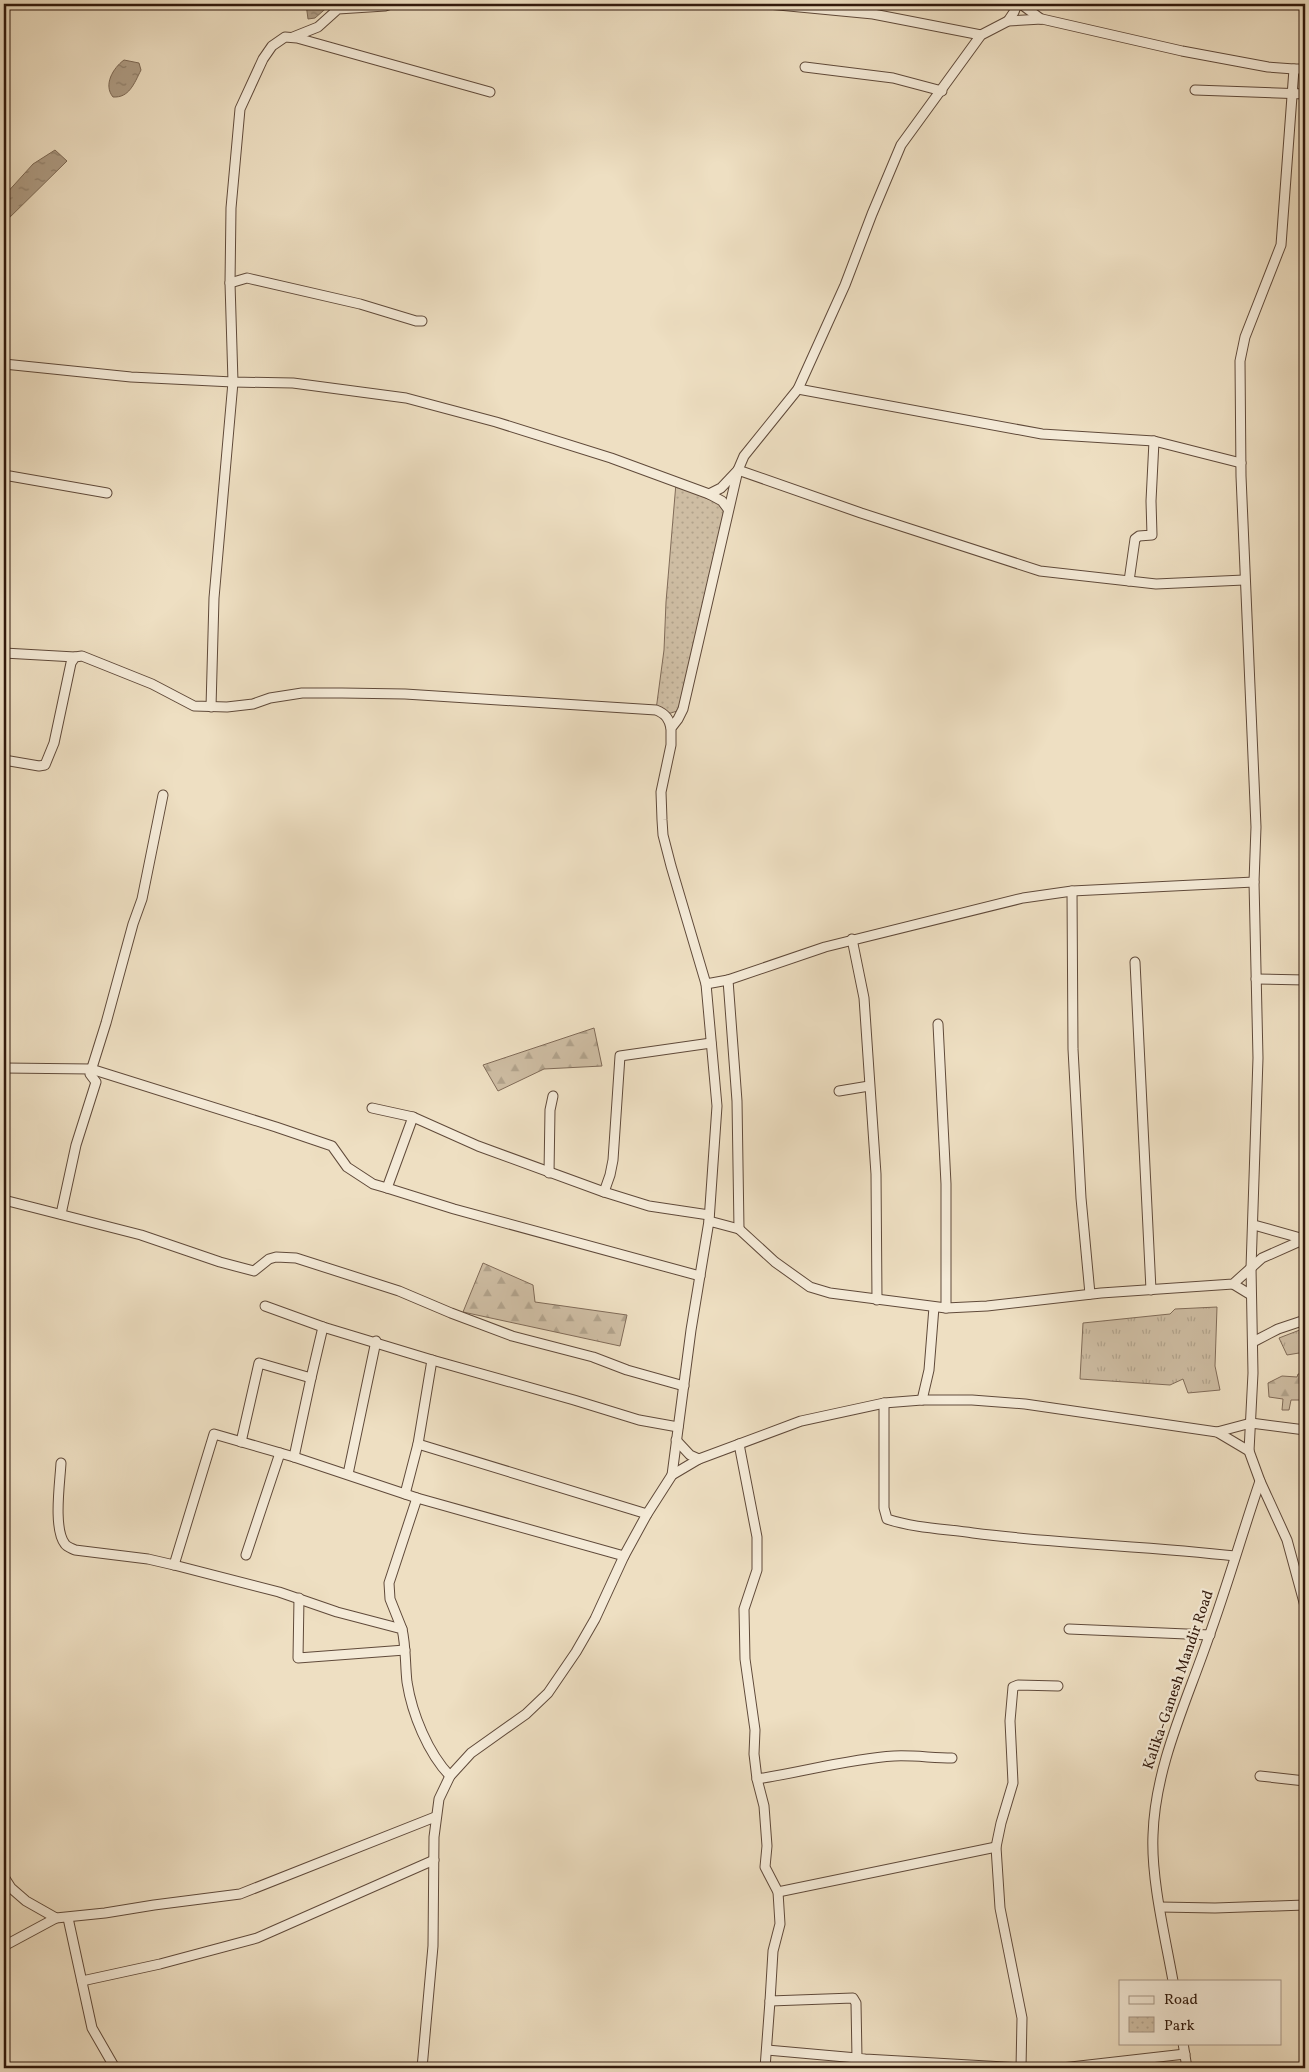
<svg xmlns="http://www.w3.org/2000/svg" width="1309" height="2072" font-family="Vollkorn,serif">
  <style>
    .grass { fill: url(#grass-tufts); stroke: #806b58 }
    .forest { fill: url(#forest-firs); stroke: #806b58 }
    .park { fill: url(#park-dots); stroke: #806b58 }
    .water { fill: url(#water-ripples); stroke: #7c6854 }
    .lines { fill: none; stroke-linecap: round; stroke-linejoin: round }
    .street-casing { stroke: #604a3a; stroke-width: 11 }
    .street { stroke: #f4ead7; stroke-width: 9 }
    .labels { text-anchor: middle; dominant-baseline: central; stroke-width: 4.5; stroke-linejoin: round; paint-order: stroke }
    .street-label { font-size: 15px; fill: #31190c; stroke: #f4ead7 }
  </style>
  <defs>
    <pattern id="grass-tufts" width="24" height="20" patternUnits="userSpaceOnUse" patternTransform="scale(1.25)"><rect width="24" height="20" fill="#cebda3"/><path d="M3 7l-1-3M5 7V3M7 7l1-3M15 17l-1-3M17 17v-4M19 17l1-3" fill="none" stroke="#b1a28b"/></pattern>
    <pattern id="forest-firs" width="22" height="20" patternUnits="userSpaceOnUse" patternTransform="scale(1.25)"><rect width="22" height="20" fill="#cebda3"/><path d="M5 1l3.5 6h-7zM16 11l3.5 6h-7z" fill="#b1a28b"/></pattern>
    <pattern id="park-dots" width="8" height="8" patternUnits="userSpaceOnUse" patternTransform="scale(1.25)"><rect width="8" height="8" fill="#cebda3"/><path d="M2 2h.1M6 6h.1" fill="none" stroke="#b1a28b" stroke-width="1.8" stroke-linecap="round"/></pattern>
    <pattern id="water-ripples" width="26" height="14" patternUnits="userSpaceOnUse" patternTransform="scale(1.25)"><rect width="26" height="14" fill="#ae9c84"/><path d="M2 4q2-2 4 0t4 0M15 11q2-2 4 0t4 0" fill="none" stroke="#8e7e6a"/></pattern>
  </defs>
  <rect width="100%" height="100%" fill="#eedfc2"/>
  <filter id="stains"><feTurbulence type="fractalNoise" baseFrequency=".004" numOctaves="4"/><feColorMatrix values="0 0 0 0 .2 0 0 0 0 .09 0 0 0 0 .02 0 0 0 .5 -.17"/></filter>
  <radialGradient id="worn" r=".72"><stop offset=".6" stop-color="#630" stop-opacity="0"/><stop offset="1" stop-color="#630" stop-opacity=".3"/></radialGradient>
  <!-- grass -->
  <g class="grass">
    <polygon points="1217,1307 1215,1366 1220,1390 1188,1393 1183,1379 1170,1385 1080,1379 1083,1323 1170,1314 1175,1309"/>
    <polygon points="1305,1328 1305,1352 1287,1355 1279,1338"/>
  </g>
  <!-- forest -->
  <g class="forest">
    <polygon points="594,1028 602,1066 544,1069 498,1091 483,1065"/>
    <polygon points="483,1263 533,1285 535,1302 627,1315 620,1346 463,1312"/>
    <polygon points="1298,1374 1305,1374 1305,1384 1301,1400 1291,1400 1289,1410 1282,1410 1283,1399 1269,1397 1268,1383 1282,1376 1297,1377"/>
  </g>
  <!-- park -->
  <polygon class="park" points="676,483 709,494 728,509 683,709 671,713 663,713 656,710 664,650 666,602"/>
  <!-- water -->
  <g class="water">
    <polygon points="306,4 331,4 315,18 308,19"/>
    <path d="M124 60 139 63 141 70C134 84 129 98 113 97 103 85 113 68 124 60Z"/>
    <polygon points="55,150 67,161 4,223 4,196 33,164"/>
  </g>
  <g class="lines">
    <!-- street casing -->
    <g class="street-casing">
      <g id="street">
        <polyline points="768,4 873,14 981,35"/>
        <polyline points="1021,4 1041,19"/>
        <polyline points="1008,21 1014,12 1017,4"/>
        <polyline points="293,37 318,27 338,9 385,6 391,4"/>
        <polyline points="805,67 893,78 942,91"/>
        <polyline points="1195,90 1305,94"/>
        <polyline points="230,283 247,278 360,304 416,321 422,321"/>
        <polyline points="4,364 131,377 233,382 293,383 406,398 496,422 611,458 709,494 722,501 728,509"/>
        <polyline points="798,389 1042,434 1154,441 1241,463"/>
        <polyline points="4,475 107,493"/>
        <polyline points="709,494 721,488 738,470 861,513 1040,571 1156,584 1244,580"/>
        <polyline points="1129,581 1135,539 1139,536 1152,535 1151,501 1154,441"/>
        <polyline points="4,653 75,657"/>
        <polyline points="211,707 214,598 233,382 230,283 231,208 240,109 263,59 272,46 285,37 297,38 490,92"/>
        <path d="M4 760 39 766 45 765 54 743 71 663 75 657 82 656 152 684 194 706 227 707 253 704 270 698 302 693H342L405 694 656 710C666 714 669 719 671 728"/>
        <polyline points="1072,891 1073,1049 1081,1198 1090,1294"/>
        <polyline points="852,939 864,998 876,1174 877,1300"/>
        <polyline points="1135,962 1151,1290"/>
        <polyline points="1256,979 1305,980"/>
        <polyline points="706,984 728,980"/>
        <polyline points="938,1024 946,1184 946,1308"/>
        <polyline points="4,1068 91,1069 276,1127 332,1146 347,1167 373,1184 387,1188"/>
        <polyline points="839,1091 869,1086"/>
        <polyline points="372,1108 413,1117 478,1146 604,1192 649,1206 709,1215"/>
        <polyline points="413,1117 387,1188 454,1209 700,1276"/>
        <polyline points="549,1173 550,1110 553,1096"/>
        <polyline points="604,1192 610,1175 613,1160 620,1056 711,1043"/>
        <polyline points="4,1200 141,1235 220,1262 254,1271 269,1259 276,1257 296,1258 399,1291 451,1313 512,1336 593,1357 627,1370 684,1386"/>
        <polyline points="61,1214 76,1145 96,1082 90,1074 106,1023 133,924 142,899 163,795"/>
        <polyline points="709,1221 717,1106 706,984 671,866 663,835 662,820 661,792 671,745 671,728 678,719 683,709 738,470 744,456 798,389 845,285 872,214 901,145 981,35 1008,21 1042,19 1182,51 1268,67 1294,69"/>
        <polyline points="1254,1225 1304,1239"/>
        <polyline points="739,1229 737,1101 728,980 825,947 1023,898 1072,891 1254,882"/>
        <polyline points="1233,1284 1251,1295"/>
        <polyline points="265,1306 323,1327"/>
        <polyline points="1253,1342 1278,1329 1305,1320"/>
        <polyline points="432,1360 574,1400 639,1420 678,1427"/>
        <polyline points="922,1400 929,1370 934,1307"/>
        <path d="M884 1403V1508L887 1519C914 1528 945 1529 973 1533 1060 1544 1148 1546 1235 1556"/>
        <polyline points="1217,1432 1251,1423 1305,1430"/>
        <polyline points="676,1440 690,1455 699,1459"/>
        <polyline points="241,1442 259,1363 311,1378 323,1327 432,1360 418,1444 405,1494"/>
        <polyline points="418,1444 647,1514"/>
        <polyline points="739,1444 757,1537 757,1570 744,1609 745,1659 755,1730 754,1754 757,1779 764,1806 767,1846 765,1867 778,1892 780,1924 773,1951 770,2001 853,1998 856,2003 857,2058 865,2059 1021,2068 1062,2068 1185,2054"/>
        <polyline points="1249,1451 1253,1373 1251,1268 1258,1058 1254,882 1256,827 1241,476 1240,361 1245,337 1281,245 1294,69 1305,69"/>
        <polyline points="294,1457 311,1378"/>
        <path d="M61 1463C60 1482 53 1529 65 1544 67 1547 71 1548 75 1550L148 1559 174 1565 279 1592 337 1612 402 1629C406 1646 405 1664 407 1682 412 1714 428 1753 450 1776"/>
        <polyline points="348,1474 376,1341"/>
        <polyline points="672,1475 691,1330 709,1221 739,1229 775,1262 810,1287 830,1293 946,1308 987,1306 1101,1293 1233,1284 1262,1258 1305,1239"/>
        <polyline points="246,1555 280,1453"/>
        <polyline points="174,1565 214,1434 294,1457 417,1498 624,1556"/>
        <polyline points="299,1598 298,1658 405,1650"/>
        <polyline points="402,1629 390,1599 389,1583 417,1498"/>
        <polyline points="1069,1629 1210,1635"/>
        <polyline points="1260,1776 1305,1781"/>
        <path d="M757 1779C803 1772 848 1759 894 1756 913 1755 933 1758 952 1758"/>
        <polyline points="4,1877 11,1888 26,1901 56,1918 105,1913 154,1905 240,1894 435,1817"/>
        <polyline points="778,1892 996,1847"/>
        <polyline points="1160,1907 1215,1908 1305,1905"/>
        <polyline points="68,1918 92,2028 115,2068"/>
        <polyline points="4,1946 56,1918"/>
        <polyline points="82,1981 160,1964 257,1938 434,1860"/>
        <path d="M1173 1981C1165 1936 1151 1879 1153 1835 1155 1767 1186 1703 1208 1639 1227 1587 1242 1534 1260 1481"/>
        <polyline points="1183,2043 1187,2068"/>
        <polyline points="767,2050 857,2058"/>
        <polyline points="422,2068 433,1946 434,1837 439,1799 450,1776 471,1753 526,1714 548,1693 576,1652 595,1619 624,1556 647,1514 672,1475 699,1459 801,1421 884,1403 922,1400 972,1400 1025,1404 1217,1432 1249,1451 1260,1481 1287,1540 1305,1606"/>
        <polyline points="765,2068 770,2001"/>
        <polyline points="1021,2068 1022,2018 1000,1908 996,1847 1001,1823 1013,1783 1010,1721 1013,1687 1018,1685 1058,1686"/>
      </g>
    </g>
    <!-- street -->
    <use href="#street" class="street"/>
  </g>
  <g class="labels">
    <!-- street labels -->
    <g class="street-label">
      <text transform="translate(1179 1680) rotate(-71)">Kalika-Ganesh Mandir Road</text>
    </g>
  </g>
  <!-- margin -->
  <rect width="1309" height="2072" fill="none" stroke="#eedfc2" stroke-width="20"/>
  <rect x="5" y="5" width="1299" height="2062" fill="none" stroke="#31190c" stroke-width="2.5"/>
  <rect x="10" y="10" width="1289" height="2052" fill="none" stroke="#31190c"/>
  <!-- legend -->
  <rect x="1119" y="1980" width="162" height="65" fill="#f4ead7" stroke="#a69686"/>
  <rect x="1129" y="1996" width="25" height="8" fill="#f4ead7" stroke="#a69686"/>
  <text x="1164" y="2004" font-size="15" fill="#31190c">Road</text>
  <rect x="1129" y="2017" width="25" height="15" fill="url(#park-dots)" stroke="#a69686"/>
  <text x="1164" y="2030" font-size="15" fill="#31190c">Park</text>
  <rect width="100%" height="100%" filter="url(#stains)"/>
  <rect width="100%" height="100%" fill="url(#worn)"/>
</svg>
